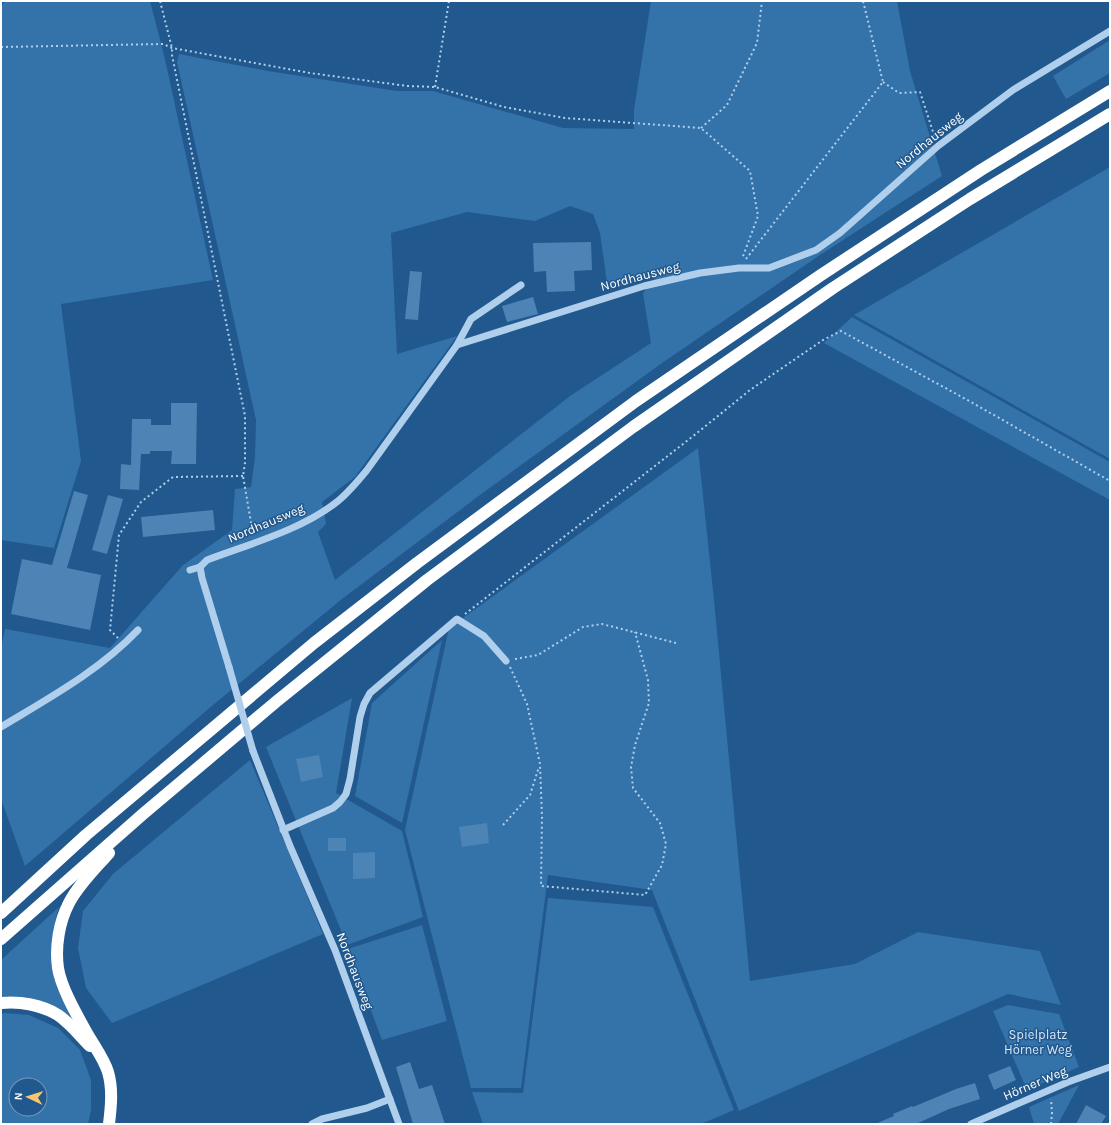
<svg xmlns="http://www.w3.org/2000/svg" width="1111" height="1125" font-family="Karla,sans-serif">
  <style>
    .green { fill: #3472aa; fill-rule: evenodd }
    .building { fill: #4d84b6 }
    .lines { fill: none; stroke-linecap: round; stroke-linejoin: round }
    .path { stroke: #afcfec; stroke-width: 2; stroke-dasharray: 2 3; stroke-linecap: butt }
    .minor { stroke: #afcfec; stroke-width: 7 }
    .highway { stroke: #fff; stroke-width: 12 }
    .minor-bridge { stroke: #afcfec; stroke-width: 7 }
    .labels { text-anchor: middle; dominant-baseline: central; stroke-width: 3; stroke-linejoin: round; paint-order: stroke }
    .street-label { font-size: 13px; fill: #fff; stroke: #21588d }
    .park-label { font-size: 13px; fill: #d4e7f9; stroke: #21588d }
  </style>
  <rect width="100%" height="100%" fill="#21588d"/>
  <!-- green -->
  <g class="green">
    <polygon points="5,1 150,1 165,59 213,280 61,304 81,461 54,548 1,540 1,6"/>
    <path d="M651 1H897L910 71 942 176 820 255 662 363 484 492 342 599 213 705 25 866 1 799V649L5 629 110 648 183 565 232 530 235 489 251 487 255 457 256 420 177 62 179 54 268 71 397 91H433L563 128 634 129V110ZM570 206 593 214 600 233 608 290 658 275 643 293 651 343 570 396 335 580 318 532 326 524 322 502 355 477 457 336 397 354 391 233 467 212 535 221Z"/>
    <polygon points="1110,40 1110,73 1066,99 1053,76"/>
    <polygon points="1110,167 1110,459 854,315"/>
    <polygon points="852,317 1110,462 1110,500 824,343"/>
    <polygon points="698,448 714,600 750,981 855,964 918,932 1040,951 1061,1005 1008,994 739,1111 652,890 548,875 521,1088 471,1088 405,830 449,628"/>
    <polygon points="442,640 402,823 355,796 372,703"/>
    <polygon points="352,698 336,793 402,831 423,917 347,945 266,747"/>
    <polygon points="250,760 323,934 112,1023 86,988 78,948 83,911 113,874"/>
    <polygon points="548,898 653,907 734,1110 701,1124 483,1124 472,1092 523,1093"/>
    <path d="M59 907C51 934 47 960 57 987 61 998 68 1009 73 1020 51 1009 27 993 1 997V960Z"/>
    <polygon points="422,925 447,1021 382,1040 348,949"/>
    <polygon points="1008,1005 1059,1014 1079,1067 1027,1090 993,1011"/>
    <path d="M5 1013 29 1015 58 1028 80 1050 91 1080V1110L88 1124H1V1014ZM16 1085H40V1109H16Z"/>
    <polygon points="1079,1085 1058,1124 1034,1124 1029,1107"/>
  </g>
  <!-- building -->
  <g class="building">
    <polygon points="591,242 592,270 574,271 575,291 547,292 546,271 534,272 533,243"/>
    <polygon points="410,271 422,272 418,320 405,319"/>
    <polygon points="533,297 538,314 507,322 502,306"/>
    <polygon points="171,403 197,403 196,464 171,464 172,451 150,451 150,454 141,454 139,490 120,489 121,464 131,465 132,419 151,419 151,425 171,425"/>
    <polygon points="74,491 88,495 67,568 101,575 90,630 11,614 22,559 52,565"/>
    <polygon points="108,495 123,499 107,554 92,550"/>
    <polygon points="213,510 215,530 143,537 141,517"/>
    <polygon points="319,755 323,777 301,782 296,759"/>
    <polygon points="487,823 489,843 462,847 459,827"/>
    <rect x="328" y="838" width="18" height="13"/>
    <polygon points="375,852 375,878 353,879 353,853"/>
    <polygon points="410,1062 419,1089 432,1085 445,1124 413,1124 396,1067"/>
    <polygon points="1010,1066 1016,1080 994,1090 988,1075"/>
    <polygon points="975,1083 980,1099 949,1109 916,1124 875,1124 894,1116 893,1114 912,1106 913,1107 956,1089"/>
    <polygon points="1086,1105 1106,1116 1101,1124 1076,1124"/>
  </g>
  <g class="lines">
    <!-- path -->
    <g class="path">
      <polyline points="160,1 172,48 172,55 245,416 245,463 243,476 253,534"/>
      <polyline points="1,47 163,44 172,48 310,73 407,86 435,87 504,107 565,118 701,128 750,171 758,216 742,259"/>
      <polyline points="883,82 899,93 920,92 935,138"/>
      <polyline points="435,87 449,1"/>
      <polyline points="701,128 727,105 757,43 762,1"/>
      <polyline points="746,259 883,82 863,1"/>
      <polyline points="465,614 692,437 750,390 823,340 841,331 971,402 1110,481"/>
      <polyline points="118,638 110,630 119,535 141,502 173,477 243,476"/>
      <polyline points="515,659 538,655 583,627 602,624 676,643"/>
      <polyline points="510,667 527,704 540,764 542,817 541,886 645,895 662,865 666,844 660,823 633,788 631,767 635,745 649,703 648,680 635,632"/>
      <polyline points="503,825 530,795 539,767"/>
      <polyline points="1051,1124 1052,1113 1051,1099"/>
    </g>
    <!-- minor -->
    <g class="minor">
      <polyline points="457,345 644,286 700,273 739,268 769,268 816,250 840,233 938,146 1013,90 1110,31"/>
      <polyline points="200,567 202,578 229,667"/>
      <path d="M190 570 200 567 207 560C249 544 302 530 338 501 349 492 358 481 367 470L457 345 471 319 521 285"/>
      <path d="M1 727C49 698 99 671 138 630"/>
      <polyline points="253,751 290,846 335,950 399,1124"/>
      <polyline points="283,830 333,808 340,802 346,794 350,779 360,717 364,704 370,693 457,619 484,636 506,661"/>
      <polyline points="312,1124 322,1119 367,1108 390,1099"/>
      <polyline points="971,1124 1068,1082 1110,1067"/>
    </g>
    <!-- highway -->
    <g class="highway">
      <path d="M109 853C95 869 79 884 69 903 59 922 55 947 58 968 61 988 78 1017 88 1035 95 1047 104 1059 108 1072 113 1089 111 1107 109 1124"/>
      <polyline points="1,913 86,835 314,643 417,563 636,401 821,275 981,170 1110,91"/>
      <polyline points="1,939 143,814 277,701 427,580 633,427 833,288 970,199 1110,114"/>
      <path d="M1 1003C20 1001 42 1005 58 1015 70 1023 80 1036 90 1046"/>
    </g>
    <!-- minor-bridge -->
    <polyline class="minor-bridge" points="229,667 253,751"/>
  </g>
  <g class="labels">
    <!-- street labels -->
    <g class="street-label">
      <text transform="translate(929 140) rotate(-39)">Nordhausweg</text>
      <text transform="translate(640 276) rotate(-15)">Nordhausweg</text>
      <text transform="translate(266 523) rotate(-23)">Nordhausweg</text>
      <text transform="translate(355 971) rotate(69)">Nordhausweg</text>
      <text transform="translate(1035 1083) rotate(-23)">Hörner Weg</text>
    </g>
    <!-- park labels -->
    <g class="park-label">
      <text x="1038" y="1034">Spielplatz<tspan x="1038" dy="15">Hörner Weg</tspan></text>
    </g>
  </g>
  <!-- border -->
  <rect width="1111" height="1125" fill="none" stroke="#ffffff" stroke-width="4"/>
  <!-- north arrow -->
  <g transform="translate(28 1097) rotate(274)"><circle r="19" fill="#21588d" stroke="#7a9bbb"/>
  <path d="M0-3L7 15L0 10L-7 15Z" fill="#f9c770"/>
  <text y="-6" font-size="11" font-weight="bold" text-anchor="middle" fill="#ffffff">N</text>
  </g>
</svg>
